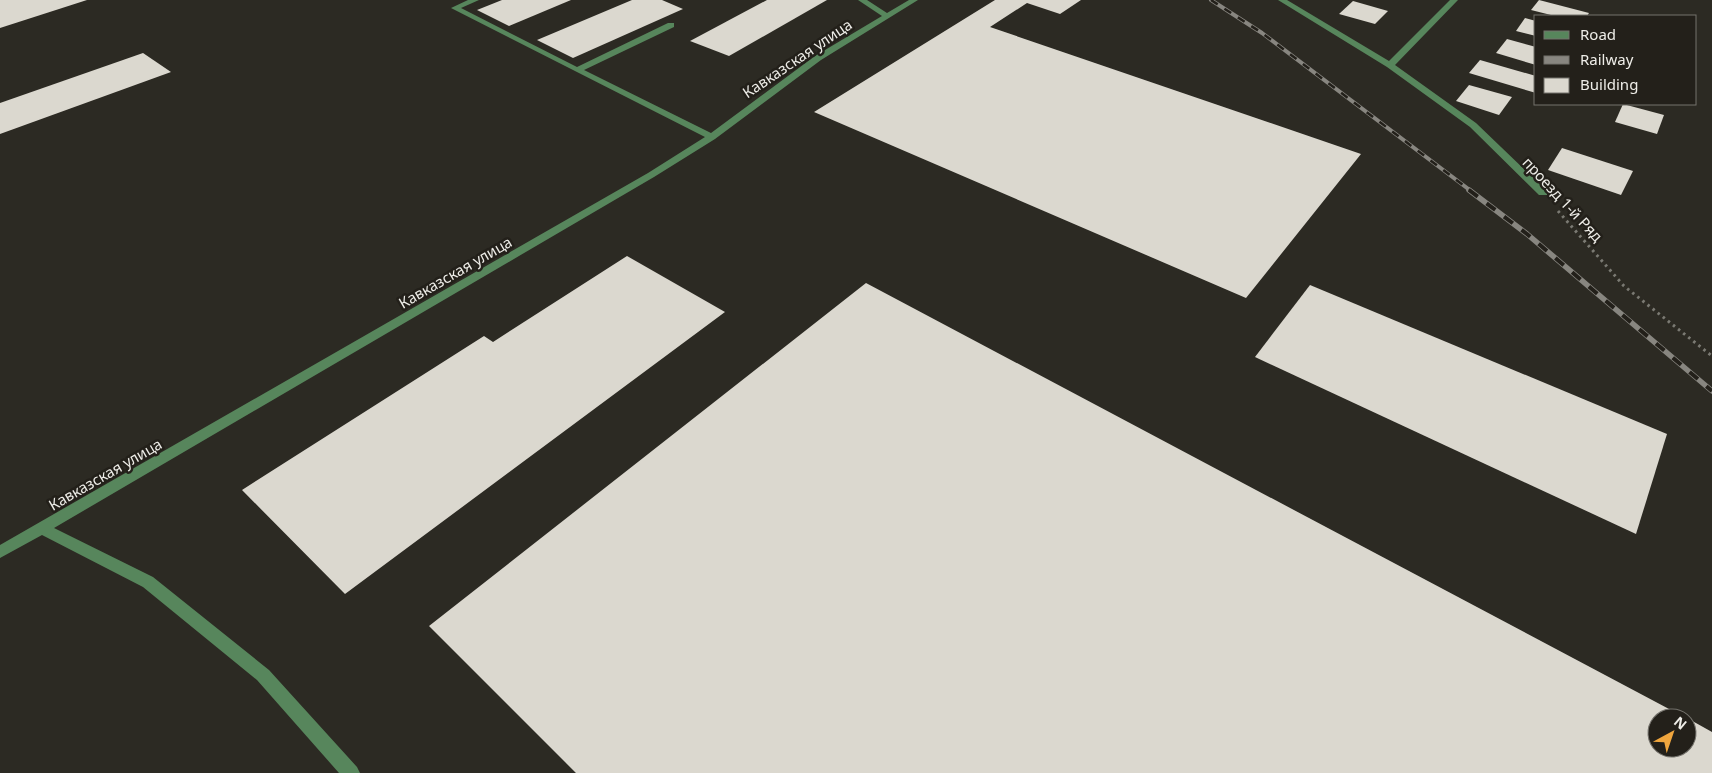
<svg xmlns="http://www.w3.org/2000/svg" width="1712" height="773" font-family="'Noto Sans',sans-serif">
  <style>
    .building { fill: #dbd8cf }
    .lines { fill: none; stroke-linecap: round; stroke-linejoin: round }
    .path { stroke: #7b7a73; stroke-width: 3; stroke-dasharray: 2.5 4; stroke-linecap: butt }
    .minor { fill: #57865c; fill-rule: evenodd }
    .rail-far1-casing { stroke: #888680; stroke-width: 4 }
    .rail-casing { stroke: #888680; stroke-width: 5.5 }
    .rail-far1 { stroke: #23201a; stroke-width: 2.5; stroke-dasharray: 8; stroke-linecap: butt }
    .rail { stroke: #23201a; stroke-width: 4; stroke-dasharray: 11; stroke-linecap: butt }
    .labels { text-anchor: middle; dominant-baseline: central; stroke-width: 5; stroke-linejoin: round; paint-order: stroke }
    .street-label { font-size: 15px; fill: #eeede8; stroke: #23201a }
  </style>
  <rect width="100%" height="100%" fill="#2c2a23"/>
  <!-- building -->
  <g class="building">
    <polygon points="0,0 87,0 0,28"/>
    <polygon points="502,0 571,0 509,26 477,10"/>
    <polygon points="632,0 662,0 683,9 573,58 537,40"/>
    <polygon points="767,0 827,0 729,56 690,41"/>
    <polygon points="995,0 1081,0 1060,14 1027,3 990,27 1361,154 1246,298 814,112"/>
    <polygon points="1539,0 1589,13 1587,16 1555,16 1531,10"/>
    <polygon points="1353,1 1388,11 1375,24 1339,14"/>
    <polygon points="1525,18 1536,21 1536,36 1516,31"/>
    <polygon points="1507,39 1536,47 1536,65 1496,53"/>
    <polygon points="143,53 171,72 0,134 0,103"/>
    <polygon points="1480,60 1536,76 1536,93 1469,73"/>
    <polygon points="1469,85 1512,97 1499,115 1456,101"/>
    <polygon points="1623,104 1664,115 1657,134 1615,122"/>
    <polygon points="1562,148 1633,171 1621,195 1548,170"/>
    <polygon points="627,256 725,312 345,594 242,490 484,336 493,342"/>
    <polygon points="866,283 1686,718 1657,718 1657,748 1687,748 1687,718 1712,732 1712,773 576,773 429,626"/>
    <polygon points="1310,285 1667,434 1636,534 1255,357"/>
  </g>
  <g class="lines">
    <!-- path -->
    <polyline class="path" points="1558,211 1624,286 1712,356"/>
    <!-- minor -->
    <g class="minor">
      <polygon points="468,0 479,0 461,8 577,67 668,23 674,23 674,27 584,70 711,133 815,56 882,16 858,0 867,0 887,13 909,0 918,0 821,60 715,139 654,177 54,528 153,577 269,670 357,767 360,773 339,773 257,680 143,587 42,535 0,558 0,545 648,173 705,137 451,8"/>
      <polygon points="1278,0 1287,0 1389,61 1450,0 1458,0 1395,65 1476,123 1547,191 1547,195 1539,195 1470,127 1387,67"/>
    </g>
    <!-- rail-far1 casing -->
    <g class="rail-far1-casing">
      <polyline id="rail-far1" points="1211,0 1262,33 1471,191"/>
    </g>
    <!-- rail casing -->
    <g class="rail-casing">
      <polyline id="rail" points="1469,190 1527,234 1712,391"/>
    </g>
    <!-- rail-far1 -->
    <use href="#rail-far1" class="rail-far1"/>
    <!-- rail -->
    <use href="#rail" class="rail"/>
  </g>
  <g class="labels">
    <!-- street labels -->
    <g class="street-label">
      <text transform="translate(797 58) rotate(-34)">Кавказская улица</text>
      <text transform="translate(1563 199) rotate(47)">проезд 1-й Ряд</text>
      <text transform="translate(455 272) rotate(-30)">Кавказская улица</text>
      <text transform="translate(105 474) rotate(-30)">Кавказская улица</text>
    </g>
  </g>
  <!-- legend -->
  <rect x="1534" y="15" width="162" height="90" fill="#23201a" stroke="#74726c"/>
  <rect x="1544" y="31" width="25" height="8" fill="#57865c" stroke="#74726c"/>
  <text x="1580" y="40" font-size="15" fill="#eeede8">Road</text>
  <rect x="1544" y="56" width="25" height="8" fill="#888680" stroke="#74726c"/>
  <text x="1580" y="65" font-size="15" fill="#eeede8">Railway</text>
  <rect x="1544" y="78" width="25" height="15" fill="#dbd8cf" stroke="#74726c"/>
  <text x="1580" y="90" font-size="15" fill="#eeede8">Building</text>
  <!-- north arrow -->
  <g transform="translate(1672 733) rotate(40)"><circle r="24" fill="#23201a" stroke="#74726c"/>
  <path d="M0-4L9 19L0 12L-9 19Z" fill="#f0a63e"/>
  <text y="-8" font-size="14" font-weight="bold" text-anchor="middle" fill="#eeede8">N</text>
  </g>
</svg>
